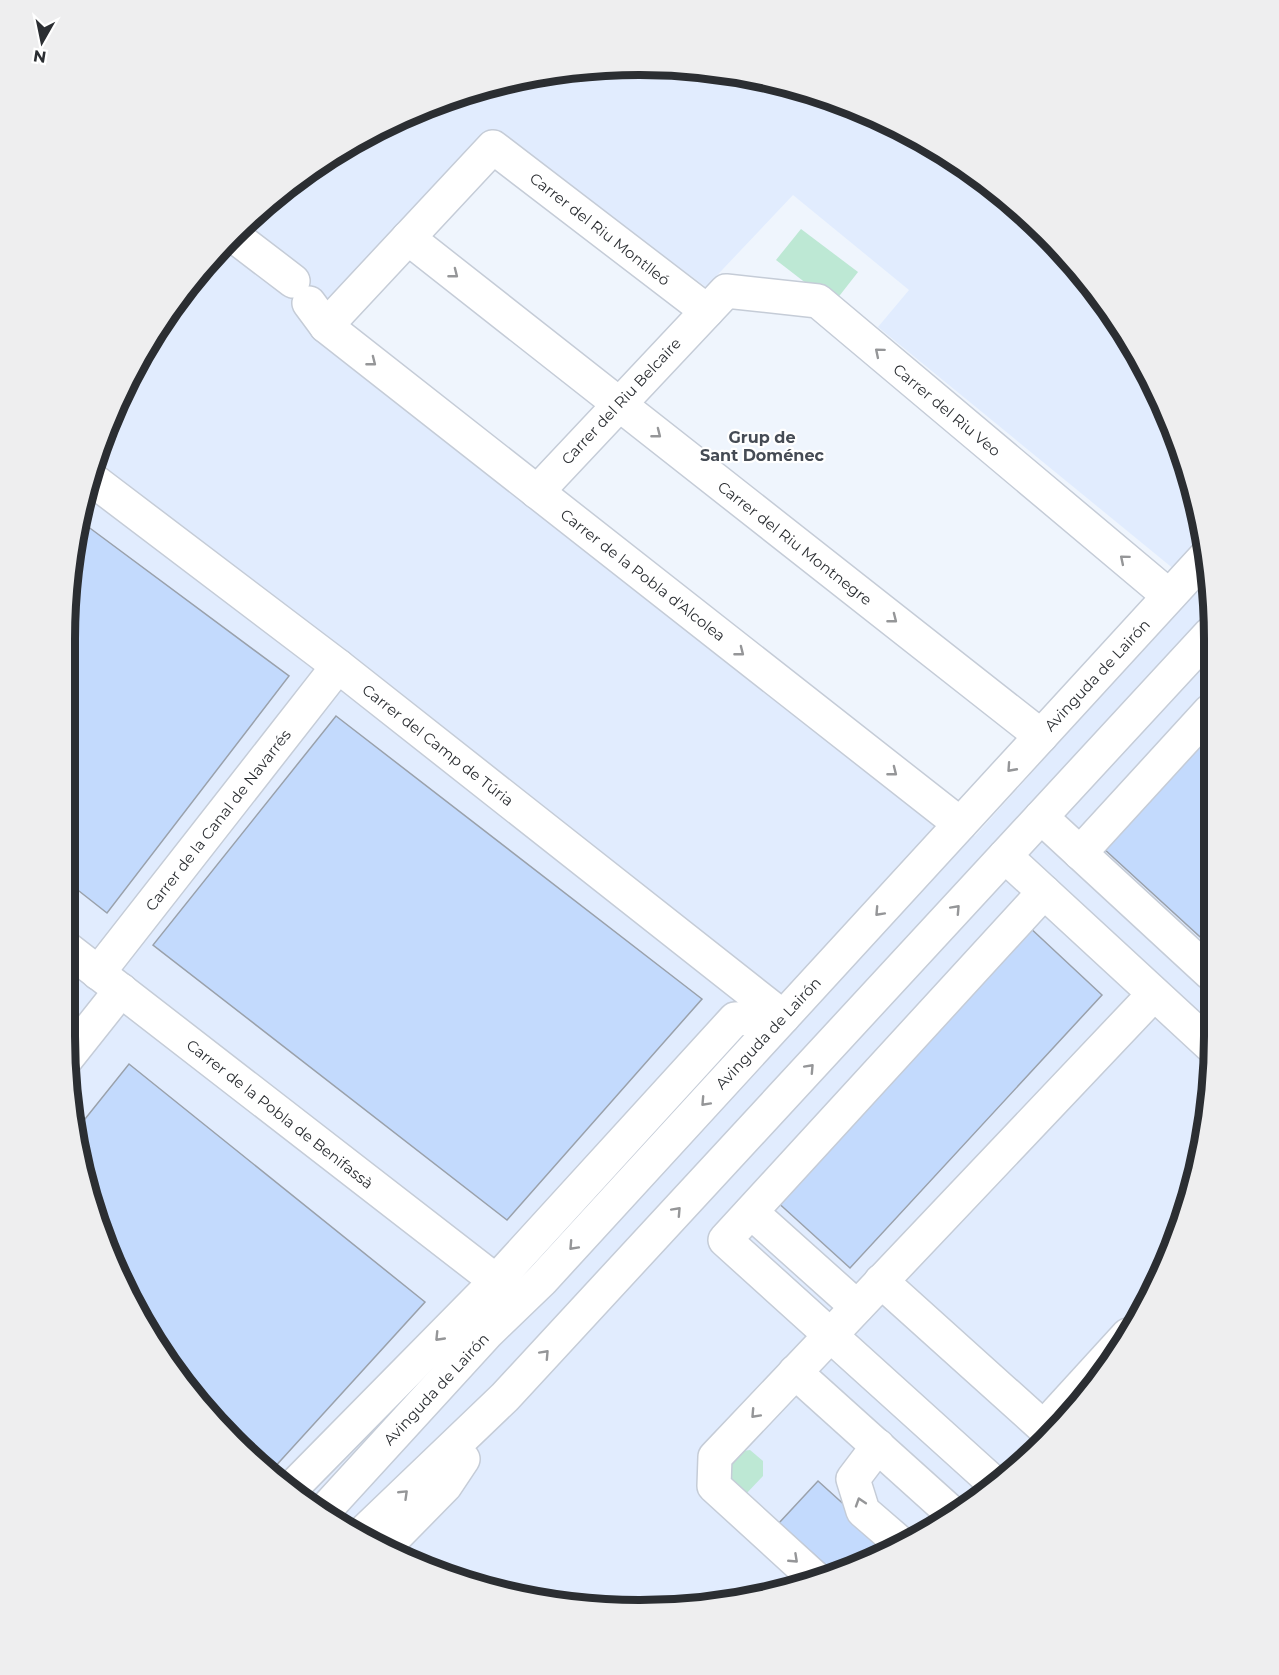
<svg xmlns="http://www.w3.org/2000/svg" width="1279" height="1675" font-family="Montserrat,sans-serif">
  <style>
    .built { fill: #e1ecfe; fill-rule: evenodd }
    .green { fill: #bde8d4 }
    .building { fill: #c3dafd; stroke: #9aa1ab; stroke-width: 1.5 }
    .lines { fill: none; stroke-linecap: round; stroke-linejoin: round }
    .minor-casing { stroke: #c5ccd7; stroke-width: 36 }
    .minor { stroke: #fff; stroke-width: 33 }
    .oneway { stroke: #959698 }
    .labels { text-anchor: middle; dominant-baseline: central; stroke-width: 4.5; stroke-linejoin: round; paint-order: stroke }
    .street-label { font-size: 15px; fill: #2b2e32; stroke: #fff }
    .neighbourhood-label { font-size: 16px; font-weight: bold; fill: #454b54; stroke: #fff }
    .rim { fill: none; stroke: #2b2e32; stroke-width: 8 }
  </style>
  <rect width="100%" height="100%" fill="#eff5fd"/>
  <!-- built -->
  <path class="built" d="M639 65 751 75 859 108 959 161 1046 233 1117 320 1171 420 1210 565V1111L1171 1255 1118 1355 1046 1442 959 1513 825 1580 677 1609 527 1599 385 1551 233 1442 142 1323 84 1185 65 1036 66 602 84 490 124 385 183 290 320 162 419 108 527 76ZM490 129 706 287 793 195 909 290 878 327 1197 588 975 836 322 326Z"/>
  <!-- green -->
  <g class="green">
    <polygon points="801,229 858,272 833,304 776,260"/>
    <polygon points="750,1450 763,1461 763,1476 744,1496 724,1479 736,1452"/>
  </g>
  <!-- building -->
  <g class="building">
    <polygon points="79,520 289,676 107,913 65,880 66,602"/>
    <polygon points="336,716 702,999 507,1220 153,945"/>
    <polygon points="1200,742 1210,751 1210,946 1103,848"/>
    <polygon points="1027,925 1102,995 850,1268 774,1199"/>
    <polygon points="129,1064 425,1302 272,1470 233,1442 142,1323 84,1185 77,1129"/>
    <polygon points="818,1481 891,1547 836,1574 779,1523"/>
  </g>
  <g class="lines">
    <!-- minor casing -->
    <g class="minor-casing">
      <g id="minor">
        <polyline points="408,238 1041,736"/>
        <polyline points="238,239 293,281"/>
        <polyline points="309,303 326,326 960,824"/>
        <polyline points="326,326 493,147 707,311"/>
        <polyline points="89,477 338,666 783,1017"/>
        <polyline points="537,492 726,291 818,301 1169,596"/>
        <polyline points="1041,817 1210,973"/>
        <polyline points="1080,853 1210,711"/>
        <polyline points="1005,856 1210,1045"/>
        <polyline points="65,947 496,1281"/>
        <polyline points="98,973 338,666"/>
        <polyline points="67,1058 121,990"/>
        <polyline points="751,1212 857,1307"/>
        <polyline points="881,1281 1052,1435"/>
        <polyline points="795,1372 955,1516"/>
        <polyline points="1044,1427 1128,1335"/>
        <polyline points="878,1446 853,1479 863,1511 900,1543"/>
        <polyline points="995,1484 725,1240 1044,892"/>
        <polyline points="294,1486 496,1281 735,1019 783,1017"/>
        <polyline points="326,1509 487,1333 542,1280 1207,555"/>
        <polyline points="362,1534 505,1397 1210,634"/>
        <polyline points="385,1551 388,1544 445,1486 463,1459"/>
        <polyline points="818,1581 714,1486 715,1457 1154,994"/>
      </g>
    </g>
    <!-- minor -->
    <use href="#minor" class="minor"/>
  </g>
  <!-- one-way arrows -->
  <defs><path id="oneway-chevron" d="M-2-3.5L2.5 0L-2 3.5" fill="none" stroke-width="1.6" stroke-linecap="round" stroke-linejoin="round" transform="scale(1.5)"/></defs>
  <g class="oneway">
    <use href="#oneway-chevron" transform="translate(454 274) rotate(38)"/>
    <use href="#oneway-chevron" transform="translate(879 352) rotate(-140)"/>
    <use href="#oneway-chevron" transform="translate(372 362) rotate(38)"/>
    <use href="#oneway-chevron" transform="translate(657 434) rotate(38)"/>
    <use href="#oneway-chevron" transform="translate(1124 559) rotate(-140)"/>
    <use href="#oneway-chevron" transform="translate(893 619) rotate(38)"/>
    <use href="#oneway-chevron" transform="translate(740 652) rotate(38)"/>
    <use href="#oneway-chevron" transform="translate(1011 768) rotate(132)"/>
    <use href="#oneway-chevron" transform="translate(893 772) rotate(38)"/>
    <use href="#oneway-chevron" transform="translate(956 909) rotate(-47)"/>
    <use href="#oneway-chevron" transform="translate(879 912) rotate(133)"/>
    <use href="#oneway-chevron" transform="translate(810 1068) rotate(-47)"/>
    <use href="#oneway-chevron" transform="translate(705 1102) rotate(133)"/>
    <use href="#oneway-chevron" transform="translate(677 1211) rotate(-47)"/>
    <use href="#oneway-chevron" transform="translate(573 1246) rotate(133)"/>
    <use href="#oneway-chevron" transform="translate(439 1337) rotate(134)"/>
    <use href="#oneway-chevron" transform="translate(545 1354) rotate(-47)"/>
    <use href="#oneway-chevron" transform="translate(755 1414) rotate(133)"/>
    <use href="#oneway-chevron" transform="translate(404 1494) rotate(-44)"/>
    <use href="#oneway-chevron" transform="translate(860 1502) rotate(-108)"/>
    <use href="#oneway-chevron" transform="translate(794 1559) rotate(43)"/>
  </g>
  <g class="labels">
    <!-- street labels -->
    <g class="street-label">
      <text transform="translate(600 229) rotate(38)">Carrer del Riu Montlleó</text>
      <text transform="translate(621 401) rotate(-47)">Carrer del Riu Belcaire</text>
      <text transform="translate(947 410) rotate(40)">Carrer del Riu Veo</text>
      <text transform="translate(795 543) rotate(38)">Carrer del Riu Montnegre</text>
      <text transform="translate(643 575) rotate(38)">Carrer de la Pobla d'Alcolea</text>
      <text transform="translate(1097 675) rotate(-47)">Avinguda de Lairón</text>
      <text transform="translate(438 745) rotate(38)">Carrer del Camp de Túria</text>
      <text transform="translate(218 820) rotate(-52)">Carrer de la Canal de Navarrés</text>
      <text transform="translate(768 1033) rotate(-47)">Avinguda de Lairón</text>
      <text transform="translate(280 1114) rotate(38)">Carrer de la Pobla de Benifassà</text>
      <text transform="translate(436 1389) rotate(-47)">Avinguda de Lairón</text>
    </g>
    <!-- neighbourhood labels -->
    <g class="neighbourhood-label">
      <text x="762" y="437">Grup de<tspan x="762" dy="18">Sant Doménec</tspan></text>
    </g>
  </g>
  <!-- crop -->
  <path d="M0 0H1279V1675H0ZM639 75H640A564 564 0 0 1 1204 639V1036A564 564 0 0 1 640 1600H639A564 564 0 0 1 75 1036V639A564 564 0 0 1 639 75Z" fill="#eeeeef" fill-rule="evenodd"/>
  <path class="rim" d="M639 75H640A564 564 0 0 1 1204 639V1036A564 564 0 0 1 640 1600H639A564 564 0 0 1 75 1036V639A564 564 0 0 1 639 75Z"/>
  <!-- north arrow -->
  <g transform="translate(42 42) rotate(189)" stroke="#ffffff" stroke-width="4.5" paint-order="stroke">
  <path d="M0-4.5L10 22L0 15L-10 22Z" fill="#2b2e32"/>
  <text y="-9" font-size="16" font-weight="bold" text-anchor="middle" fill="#2b2e32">N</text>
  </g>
</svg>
